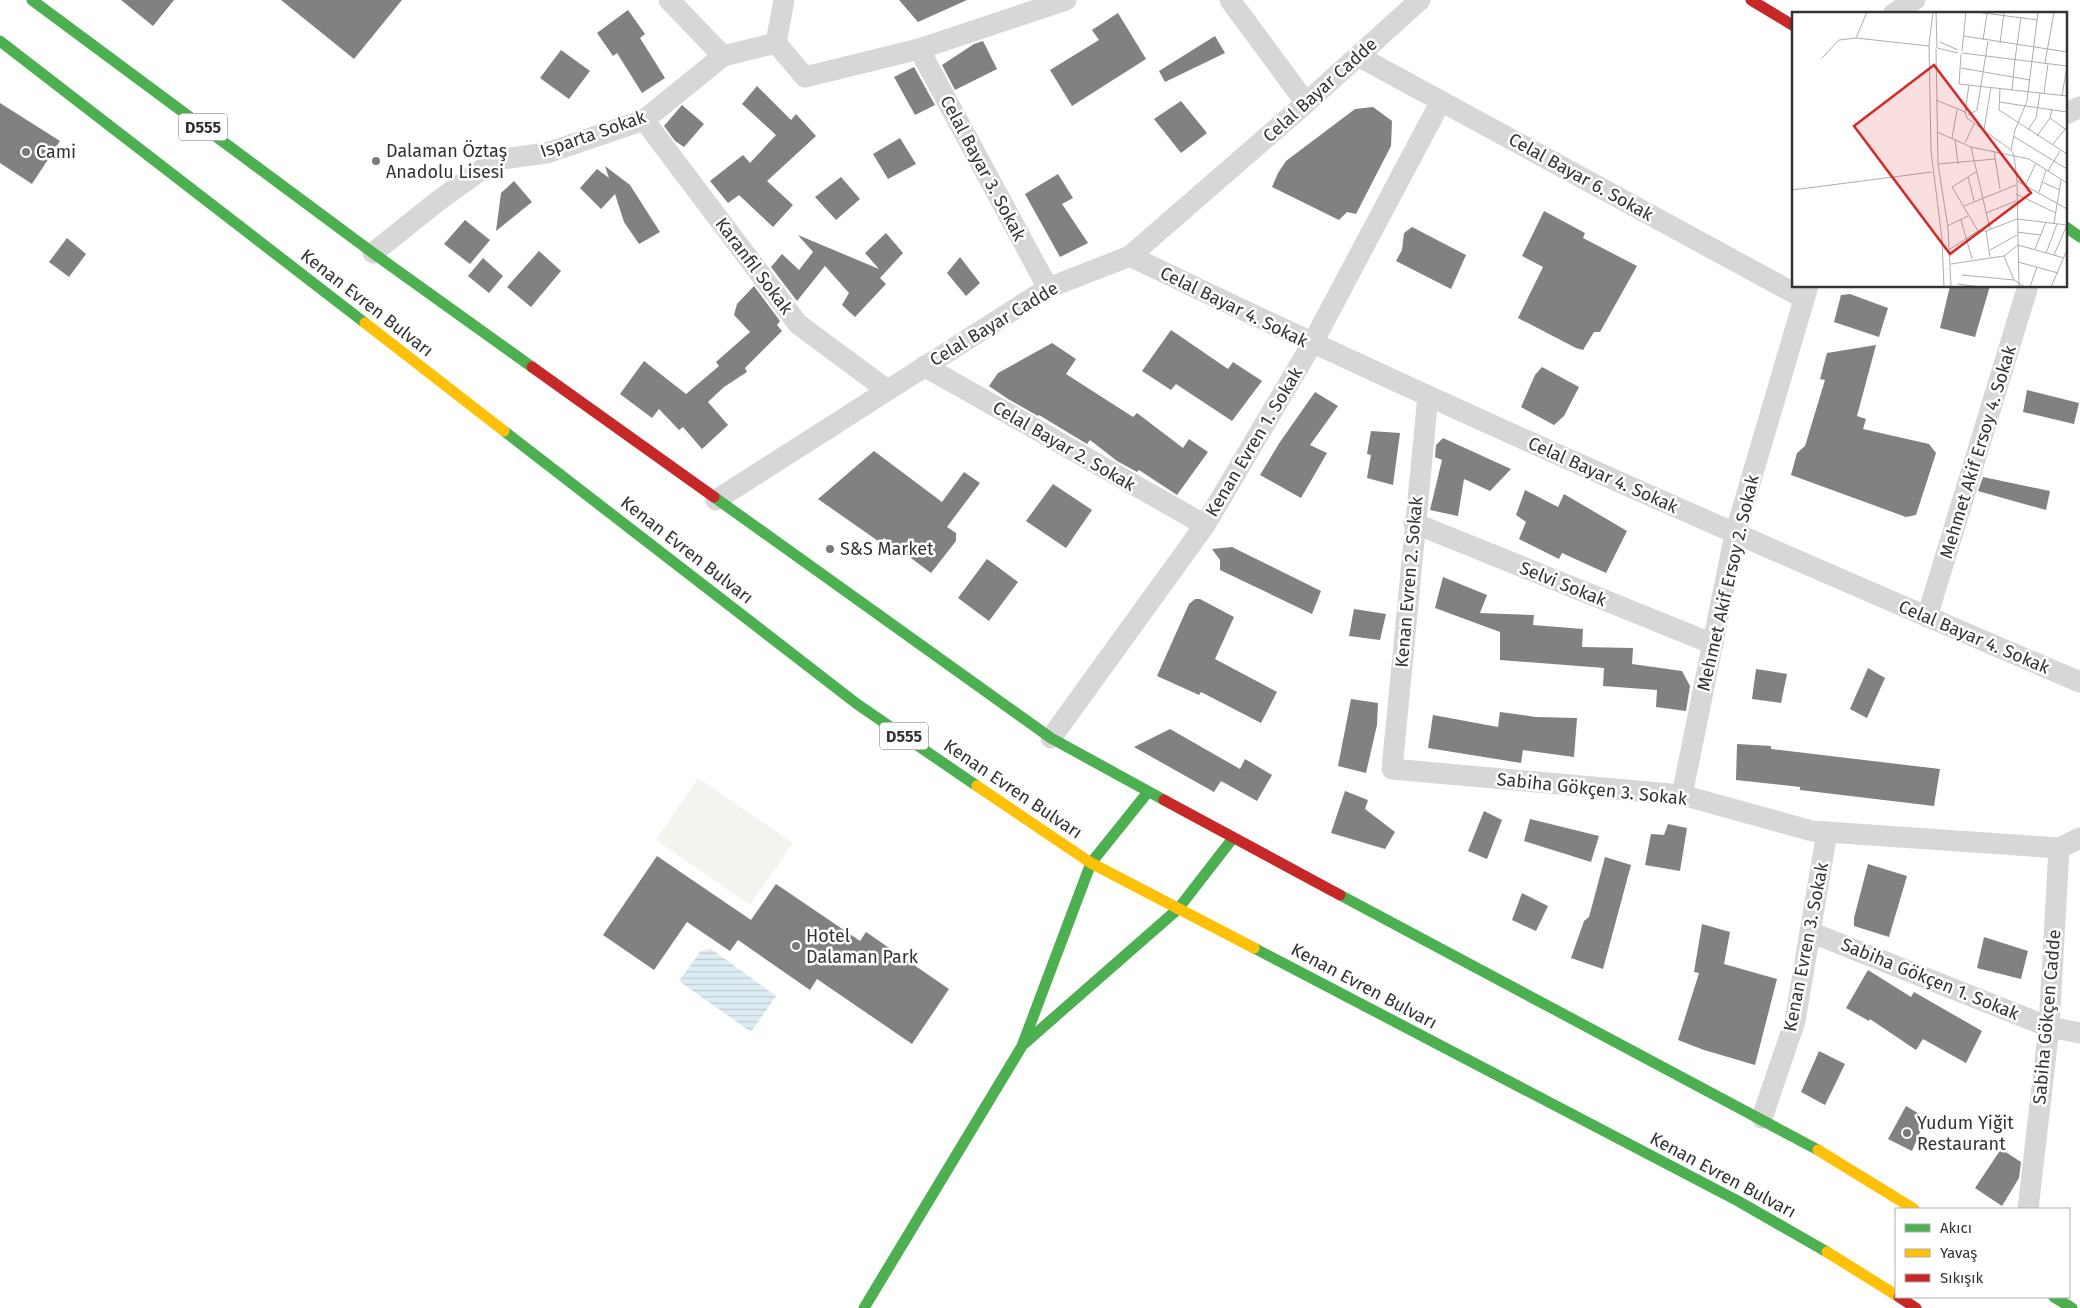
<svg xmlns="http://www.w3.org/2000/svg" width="2080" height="1308" font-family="'Fira Sans',sans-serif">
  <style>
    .pitch { fill: #f1f5ed }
    .water { fill: url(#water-rules) }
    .building { fill: #818181 }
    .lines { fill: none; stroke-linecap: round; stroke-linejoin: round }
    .street { stroke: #d7d7d7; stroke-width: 21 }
    .fast { stroke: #4caf50; stroke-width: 11 }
    .slow { stroke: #ffc107; stroke-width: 11 }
    .jam { stroke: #c62828; stroke-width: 11 }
    .poi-dot { fill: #7a7a7a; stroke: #fff; stroke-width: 2 }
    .labels { text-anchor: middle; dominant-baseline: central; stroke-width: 5; stroke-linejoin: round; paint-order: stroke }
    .shield { fill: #fff; stroke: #707070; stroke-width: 1 }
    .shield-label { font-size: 16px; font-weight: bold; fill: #333 }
    .street-label { font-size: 18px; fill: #333; stroke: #fff }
    .poi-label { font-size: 18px; fill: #333; stroke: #fff; text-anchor: start }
    .inset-road { fill: none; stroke: #adadad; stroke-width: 1 }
    .view { fill: #d62828; fill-opacity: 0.15; stroke: #d62828; stroke-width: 2.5 }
    .inset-edge { fill: none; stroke: #333; stroke-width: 2.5 }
  </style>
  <defs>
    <pattern id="water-rules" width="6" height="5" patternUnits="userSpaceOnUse" patternTransform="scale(1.25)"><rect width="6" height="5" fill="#ddebf3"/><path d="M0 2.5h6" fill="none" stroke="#becad1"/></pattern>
  </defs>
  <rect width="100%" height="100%" fill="#fff"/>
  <!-- pitch -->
  <polygon class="pitch" points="698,778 793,843 750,905 656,840"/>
  <!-- water -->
  <polygon class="water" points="711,949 776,996 751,1032 679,981 701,951"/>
  <!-- building -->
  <g class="building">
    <polygon points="121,0 174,0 153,26"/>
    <polygon points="281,0 402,0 354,59"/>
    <polygon points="899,0 967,0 918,22"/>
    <polygon points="628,10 645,34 640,38 665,78 642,93 617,53 613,56 597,33"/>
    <polygon points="1118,13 1146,59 1072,106 1050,70 1099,40 1092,30"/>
    <polygon points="1215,36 1225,53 1165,82 1159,71"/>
    <polygon points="983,41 997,69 955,90 942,65 974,44"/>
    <polygon points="561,50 590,71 569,99 540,78"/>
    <polygon points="914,67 935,105 915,115 894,77"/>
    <polygon points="757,86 791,120 796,114 816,136 767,181 793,205 773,227 739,195 728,203 710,181 743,155 750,163 776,135 742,104"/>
    <polygon points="1181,101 1207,133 1181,153 1154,119"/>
    <polygon points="0,103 60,141 32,184 0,163"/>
    <polygon points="682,105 704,124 684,147 675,141 664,126"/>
    <polygon points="1373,107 1392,121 1391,146 1356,214 1347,212 1339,220 1272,187 1278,173 1286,161 1355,109"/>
    <polygon points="900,138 916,164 888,179 873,154"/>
    <polygon points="605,166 630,185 660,232 639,244 624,222 615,194 601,209 580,188 597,169 609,178"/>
    <polygon points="1058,174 1073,198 1062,204 1088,243 1060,257 1025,194"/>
    <polygon points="841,177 860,199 836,220 815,197"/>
    <polygon points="514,181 532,202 496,231 501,193"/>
    <polygon points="1544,211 1585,233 1583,238 1637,266 1600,332 1594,332 1583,350 1576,348 1518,318 1543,267 1522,256"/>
    <polygon points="465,220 490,240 470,264 444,244"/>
    <polygon points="1412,227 1466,255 1451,289 1396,261 1402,250 1404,233"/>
    <polygon points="886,233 903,253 880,278 886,284 855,317 842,305 849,293 825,266 797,301 771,267 782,254 799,270 813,252 798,235 879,269 865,253"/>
    <polygon points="67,238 86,254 69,277 49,262"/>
    <polygon points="539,251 561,271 531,307 507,287"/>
    <polygon points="960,257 980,283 966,296 947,273"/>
    <polygon points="483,258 503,276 489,293 468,276"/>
    <polygon points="754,286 780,321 777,325 782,331 745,368 747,372 724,387 708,402 728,425 702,449 683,427 679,430 659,409 652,418 620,394 644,361 686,394 719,366 716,362 750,332 734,315 737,304"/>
    <polygon points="1950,286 1990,286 1975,337 1940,328"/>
    <polygon points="1850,294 1888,308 1879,337 1834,322 1841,295"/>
    <polygon points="1171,330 1228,369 1233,362 1262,381 1232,421 1176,384 1171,390 1142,371"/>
    <polygon points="1052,343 1076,359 1066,374 1133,417 1137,413 1183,448 1189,439 1208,452 1177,495 1139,470 1137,472 1117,461 1090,440 1087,444 1039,415 1038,416 1008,399 989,386 998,373"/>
    <polygon points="1876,345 1857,416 1866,419 1863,429 1929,444 1936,453 1916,515 1906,517 1791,475 1797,453 1805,446 1825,380 1820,379 1827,353"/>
    <polygon points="1542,367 1579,387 1564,416 1554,425 1521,407 1535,375"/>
    <polygon points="2027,390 2079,403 2074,424 2023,412"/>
    <polygon points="1315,392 1338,406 1310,445 1327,453 1301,498 1260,475 1280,442"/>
    <polygon points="1371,431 1400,433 1393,485 1367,478 1371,455 1367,454"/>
    <polygon points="1443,438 1511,469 1490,491 1464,479 1458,516 1430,510 1442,460 1435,457 1436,445"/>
    <polygon points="874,451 942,502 964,472 980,483 947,527 956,533 956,541 931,573 884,538 881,543 818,499"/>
    <polygon points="1983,477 2050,491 2046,510 1978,491"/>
    <polygon points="1053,484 1092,510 1066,548 1026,521"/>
    <polygon points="1525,490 1558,507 1564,494 1627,531 1606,573 1562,553 1559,559 1519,539 1526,522 1516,515"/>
    <polygon points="1232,547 1321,591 1312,614 1220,570 1220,560 1212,549"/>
    <polygon points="987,559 1018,582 989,621 958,598"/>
    <polygon points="1443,577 1487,595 1480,613 1534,615 1533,625 1583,629 1582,647 1633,648 1632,664 1682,671 1690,686 1686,711 1656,707 1657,690 1603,686 1604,668 1500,660 1500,632 1435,608"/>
    <polygon points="1195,599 1200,599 1234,617 1215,659 1277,692 1261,723 1201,692 1199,695 1157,676 1189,604"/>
    <polygon points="1354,609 1386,614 1380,640 1349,636"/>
    <polygon points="1868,668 1885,678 1867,718 1850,709"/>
    <polygon points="1756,669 1787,674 1781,703 1752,699"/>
    <polygon points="1351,699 1378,703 1377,725 1366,773 1338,766"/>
    <polygon points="1500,712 1536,717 1577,718 1574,757 1523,750 1521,763 1428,748 1433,715 1498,727"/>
    <polygon points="1170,729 1240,769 1245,759 1272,775 1257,801 1221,781 1214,792 1134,747"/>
    <polygon points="1737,744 1771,746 1771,749 1940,769 1934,806 1800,790 1800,787 1736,780"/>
    <polygon points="1345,791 1368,800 1365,809 1395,832 1385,849 1331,833"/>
    <polygon points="1484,811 1502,820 1487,859 1468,851"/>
    <polygon points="1530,819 1599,836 1591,862 1524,841"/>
    <polygon points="1668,824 1687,828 1680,871 1645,865 1651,834 1664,835"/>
    <polygon points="657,856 751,920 776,884 860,941 866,932 949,989 912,1044 817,979 810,990 738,940 730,951 687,922 654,970 603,935"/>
    <polygon points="1605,857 1631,865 1603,969 1571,958 1584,921 1589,917"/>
    <polygon points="1868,864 1907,876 1889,937 1854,926 1854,918"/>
    <polygon points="1522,893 1548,906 1536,931 1512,920"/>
    <polygon points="1702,924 1730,932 1724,964 1777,979 1755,1065 1704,1050 1678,1040 1699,973 1694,972"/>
    <polygon points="1984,937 2028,951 2021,979 1977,968"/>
    <polygon points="1868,970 1911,997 1914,992 1982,1031 1966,1063 1923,1039 1916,1050 1870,1019 1869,1021 1846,1008"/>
    <polygon points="1819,1051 1845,1064 1825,1105 1801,1092"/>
    <polygon points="1906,1106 1926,1118 1912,1151 1888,1139"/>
    <polygon points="2001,1149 2021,1162 2019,1178 2002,1206 1975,1188"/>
  </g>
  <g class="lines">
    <!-- street -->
    <g class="street">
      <polyline points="669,0 723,56"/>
      <polyline points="1230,0 1306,103"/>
      <polyline points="1893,14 1915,0"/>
      <polyline points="776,43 784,0"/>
      <polyline points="919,49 1048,288"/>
      <polyline points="1358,56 1803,298"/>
      <polyline points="2066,114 2080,107"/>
      <polyline points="644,120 798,324 887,390"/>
      <polyline points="373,253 438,201 495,160 547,153 644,120 723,56 776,43 805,77 919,49 1066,0"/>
      <path d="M1130 256C1443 407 1761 546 2080 682"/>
      <polyline points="924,366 1205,525"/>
      <polyline points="1428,396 1392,769 1682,795 1812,831 2059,848"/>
      <polyline points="716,500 1048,288 1130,256 1306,103 1420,0"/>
      <polyline points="1414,523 1713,644"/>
      <polyline points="1927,617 2028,286"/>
      <polyline points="1051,738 1205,525 1312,344 1441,101"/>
      <polyline points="1682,795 1735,534 1808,286"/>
      <polyline points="1810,932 2049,1027 2080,1033"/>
      <polyline points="1762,1118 1795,1021 1827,832"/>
      <polyline points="2028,1209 2049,1027 2059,848 2080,838"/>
    </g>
    <!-- fast -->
    <g class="fast">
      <polyline points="32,0 373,253 532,367"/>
      <polyline points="0,41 365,323"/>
      <polyline points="2066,227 2080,237"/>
      <polyline points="504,431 857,704 977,786"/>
      <polyline points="714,497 1051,738 1164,800"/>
      <polyline points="1091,863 1148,792"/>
      <polyline points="1340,895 1818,1150"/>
      <polyline points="1178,909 1233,838"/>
      <polyline points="1254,948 1738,1201 1827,1252"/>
      <polyline points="1025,1043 1178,909"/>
      <polyline points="2054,1297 2072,1308"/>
      <polyline points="864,1308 1022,1046 1091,863"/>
    </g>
    <!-- slow -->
    <g class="slow">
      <polyline points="365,323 504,431"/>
      <polyline points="977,786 1091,863 1254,948"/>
      <polyline points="1818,1150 1914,1209"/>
      <polyline points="1827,1252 1896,1295"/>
    </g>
    <!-- jam -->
    <g class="jam">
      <polyline points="1751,0 1794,26"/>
      <polyline points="532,367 714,497"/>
      <polyline points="1164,800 1340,895"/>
      <polyline points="1899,1297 1916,1308"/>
    </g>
  </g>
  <!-- markers -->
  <g class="poi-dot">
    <circle cx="26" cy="152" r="5"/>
    <circle cx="376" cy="161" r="5"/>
    <circle cx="830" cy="549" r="5"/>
    <circle cx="796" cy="946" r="5"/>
    <circle cx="1907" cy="1133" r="5"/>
  </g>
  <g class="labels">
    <!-- shield labels -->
    <g class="shield">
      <rect x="179" y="113.5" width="48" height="27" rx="4"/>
      <rect x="880" y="722.5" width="48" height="27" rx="4"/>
    </g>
    <g class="shield-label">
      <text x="203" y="127">D555</text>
      <text x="904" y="736">D555</text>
    </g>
    <!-- street labels -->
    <g class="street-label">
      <text transform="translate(1320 90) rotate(-42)">Celal Bayar Cadde</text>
      <text transform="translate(593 134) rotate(-19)">Isparta Sokak</text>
      <text transform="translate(983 168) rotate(62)">Celal Bayar 3. Sokak</text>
      <text transform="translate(1581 177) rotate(29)">Celal Bayar 6. Sokak</text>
      <text transform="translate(754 266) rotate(53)">Karanfil Sokak</text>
      <text transform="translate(367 303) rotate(38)">Kenan Evren Bulvarı</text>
      <text transform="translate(1234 307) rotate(26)">Celal Bayar 4. Sokak</text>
      <text transform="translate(994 324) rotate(-31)">Celal Bayar Cadde</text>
      <text transform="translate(1254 442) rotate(-59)">Kenan Evren 1. Sokak</text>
      <text transform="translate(1064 446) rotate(30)">Celal Bayar 2. Sokak</text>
      <text transform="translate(1978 452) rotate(-73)">Mehmet Akif Ersoy 4. Sokak</text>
      <text transform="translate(1603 475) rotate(24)">Celal Bayar 4. Sokak</text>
      <text transform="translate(687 550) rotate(38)">Kenan Evren Bulvarı</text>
      <text transform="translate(1409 582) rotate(-85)">Kenan Evren 2. Sokak</text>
      <text transform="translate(1728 583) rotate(-77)">Mehmet Akif Ersoy 2. Sokak</text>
      <text transform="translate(1563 584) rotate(22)">Selvi Sokak</text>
      <text transform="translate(1974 637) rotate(23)">Celal Bayar 4. Sokak</text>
      <text transform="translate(1013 789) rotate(34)">Kenan Evren Bulvarı</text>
      <text transform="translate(1592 789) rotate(6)">Sabiha Gökçen 3. Sokak</text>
      <text transform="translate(1806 947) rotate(-79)">Kenan Evren 3. Sokak</text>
      <text transform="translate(1930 979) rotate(22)">Sabiha Gökçen 1. Sokak</text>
      <text transform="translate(1364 986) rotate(28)">Kenan Evren Bulvarı</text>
      <text transform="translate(2047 1017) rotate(-85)">Sabiha Gökçen Cadde</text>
      <text transform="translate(1723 1175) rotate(28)">Kenan Evren Bulvarı</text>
    </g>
    <!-- poi labels -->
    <g class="poi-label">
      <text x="386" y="151">Dalaman Öztaş<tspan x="386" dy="21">Anadolu Lisesi</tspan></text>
      <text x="36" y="152">Cami</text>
      <text x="840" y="549">S&amp;S Market</text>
      <text x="806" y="936">Hotel<tspan x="806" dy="21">Dalaman Park</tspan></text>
      <text x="1917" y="1123">Yudum Yiğit<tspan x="1917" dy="21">Restaurant</tspan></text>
    </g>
  </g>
  <!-- overview -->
  <g transform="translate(1792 12)">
    <rect width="275" height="275" fill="#fff"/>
    <path class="inset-road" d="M141 0 137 32 139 139 150 227 152 275M144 0 145 36M184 0 246 8M172 24 275 40M64 26 75 0M191 28 195 2M148 30 166 38M208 31 212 0M145 36 166 41M144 37 146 152 156 216 159 275M170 39 174 0M170 41 275 54M169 42 167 72 275 84M30 46 47 28 64 26 137 34M223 47 229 6M253 51 262 0M169 56 238 68M208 76 207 98 275 142M220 78 223 47M252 81 256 52M270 84 275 54M144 88 173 100 175 106 219 138M207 90 275 100M173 100 177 73M176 103 185 98 196 29M258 106 273 117M192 118 199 75M236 118 244 106 248 81M145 120 179 135 237 147 275 171M221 124 275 157M245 124 258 106 260 97M160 126 165 98M163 127 166 152M173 131 182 112M260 133 275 115M179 135 198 217M202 139 208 177M146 152 203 147M256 159 268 139M184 160 160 175 186 219M176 165 182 189M225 169 275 197M250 170 268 178M234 172 244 151M0 178 140 160M247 180 254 158M224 182 264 201M172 194 224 173M194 201 224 189M169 208 180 247M262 211 269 168M155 214 176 204M194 219 198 245M225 220 249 223M158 237 186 219H194L225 207 275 213M243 237 254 210M198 238 225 223M254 241 265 212M262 243 275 213M212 244 222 268M226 250 266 261M159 252 212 244 226 233 272 246M170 263 222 268 233 275M166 272 188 275M227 275 225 169 222 143 219 138 223 118 235 89 246 0M238 275 245 255M259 275 275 238"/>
    <path class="view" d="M142 53 239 181 158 242 62 114Z"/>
    <rect width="275" height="275" class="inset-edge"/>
  </g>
  <!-- legend -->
  <rect x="1895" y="1208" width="175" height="90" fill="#ffffff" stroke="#adadad"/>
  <rect x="1905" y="1224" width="25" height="8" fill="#4caf50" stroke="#adadad"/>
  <text x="1940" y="1233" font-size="15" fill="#333333">Akıcı</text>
  <rect x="1905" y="1249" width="25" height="8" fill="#ffc107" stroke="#adadad"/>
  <text x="1940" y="1258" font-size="15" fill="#333333">Yavaş</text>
  <rect x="1905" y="1274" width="25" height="8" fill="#c62828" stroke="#adadad"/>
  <text x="1940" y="1283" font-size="15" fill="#333333">Sıkışık</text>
</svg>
